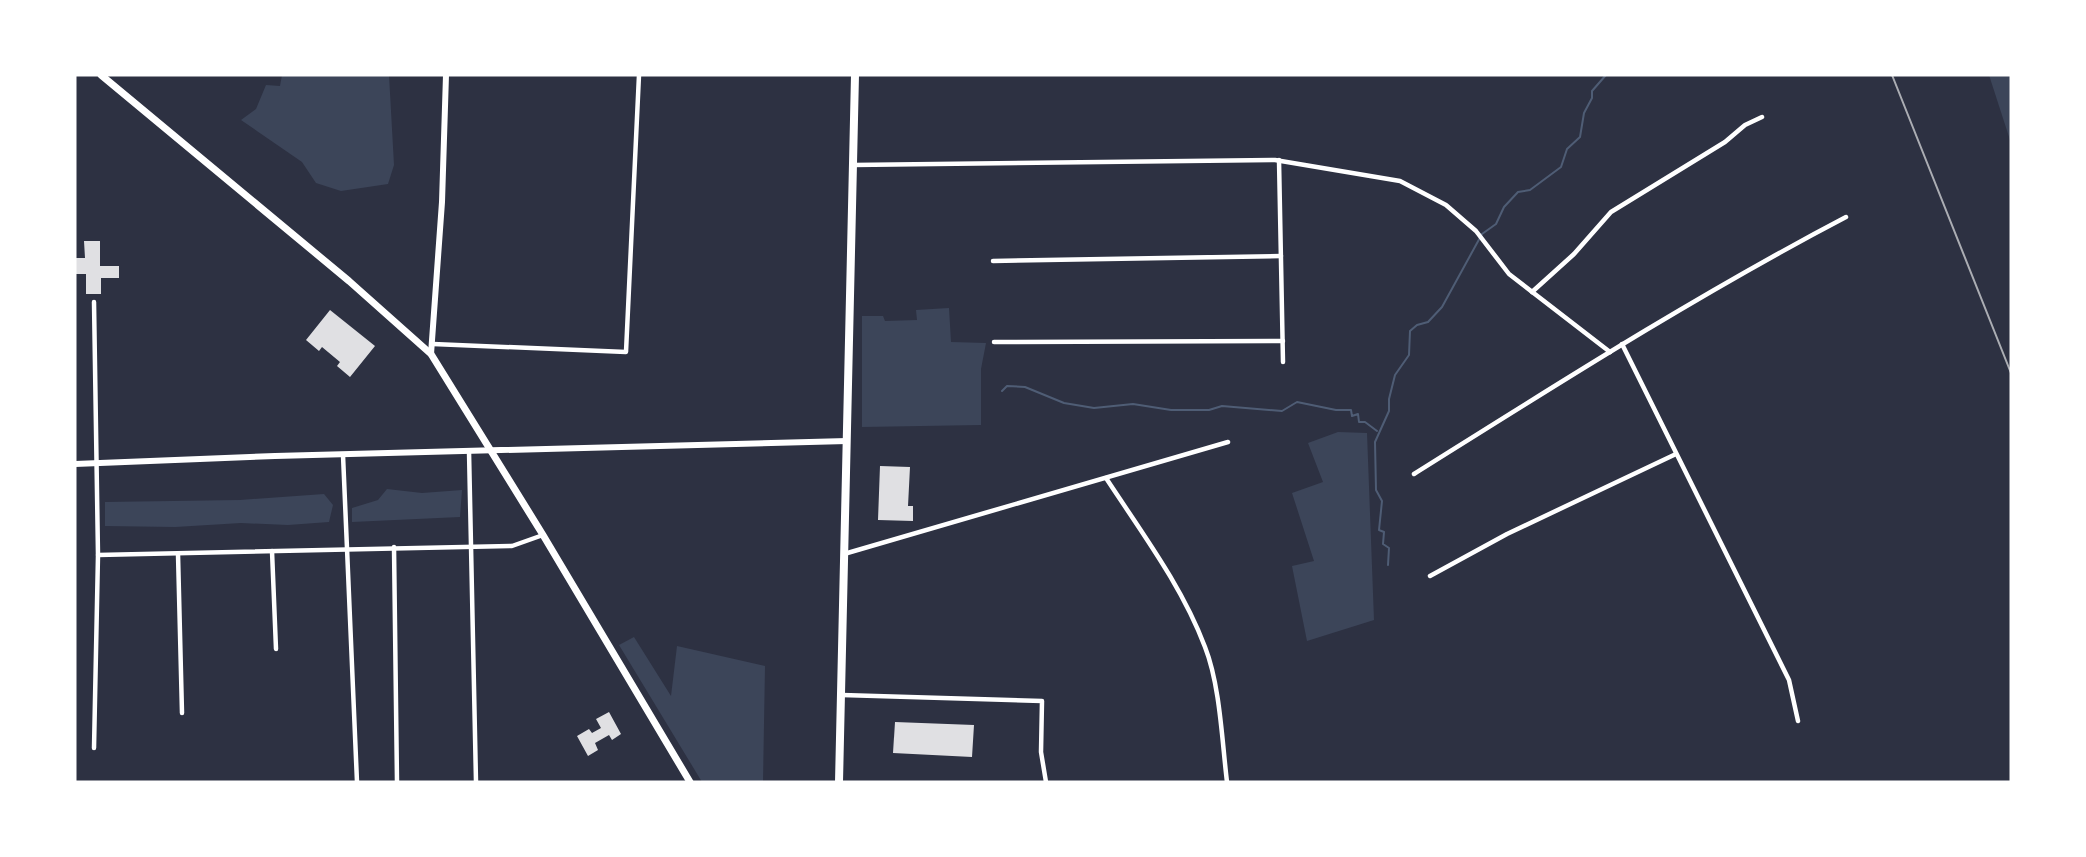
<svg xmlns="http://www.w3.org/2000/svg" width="2086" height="857" font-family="'Roboto Condensed',sans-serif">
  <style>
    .green { fill: #3c4559 }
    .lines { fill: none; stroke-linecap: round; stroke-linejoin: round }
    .stream { stroke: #4f5d75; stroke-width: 2 }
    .building { fill: #e0e0e3 }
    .minor { stroke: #fff; stroke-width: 4.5 }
    .tertiary { stroke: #fff; stroke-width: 6 }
    .secondary { stroke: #fff; stroke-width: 7 }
    .trunk { stroke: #fff; stroke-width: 8 }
    .rail { stroke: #abadb3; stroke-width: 2 }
  </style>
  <rect width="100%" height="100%" fill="#2d3142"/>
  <!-- green -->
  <g class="green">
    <polygon points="282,75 389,75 394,165 388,184 341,191 316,183 302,162 241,120 256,109 266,85 280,86"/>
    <polygon points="1989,75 2011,75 2011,143"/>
    <polygon points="949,308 951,342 986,343 981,369 981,425 862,427 862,316 883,316 885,321 917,320 916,310"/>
    <polygon points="1338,432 1367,433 1374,620 1307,641 1292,566 1314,561 1292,493 1323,482 1308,443"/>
    <polygon points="387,489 422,493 462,490 460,517 352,522 352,508 378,500"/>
    <polygon points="324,494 333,505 329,522 288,525 241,523 175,527 105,526 105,502 240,500"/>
    <polygon points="634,637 671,696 677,646 765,666 763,782 702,782 619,645"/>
  </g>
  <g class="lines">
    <!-- stream -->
    <g class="stream">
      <polyline points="1002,391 1007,386 1025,387 1064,403 1094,408 1133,404 1171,410 1209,410 1222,406 1282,411 1297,402 1336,410 1351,410 1352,416 1358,414 1359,422 1365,422 1377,431"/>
      <polyline points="1388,565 1389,548 1383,544 1384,532 1379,530 1382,501 1376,490 1375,442 1389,411 1389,399 1395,375 1409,355 1410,331 1417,325 1428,322 1442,307 1482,234 1496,224 1504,207 1518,192 1530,190 1561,167 1567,149 1580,137 1584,113 1592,98 1592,91 1606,75"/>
    </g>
  </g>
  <!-- building -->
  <g class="building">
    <polygon points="84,241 100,241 100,266 119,266 119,278 101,278 101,294 86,294 86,274 75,274 75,258 85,258"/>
    <polygon points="330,310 375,346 350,377 337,366 340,362 322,347 319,351 306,340"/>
    <polygon points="880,466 910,467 908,506 913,506 913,521 878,520"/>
    <polygon points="609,712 621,734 612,740 609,735 595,743 598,750 588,756 577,736 589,729 592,733 601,728 596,719"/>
    <polygon points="895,722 974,725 972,757 893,753"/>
  </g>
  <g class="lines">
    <!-- minor -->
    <g class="minor">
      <polyline points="1279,160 1283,362"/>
      <polyline points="853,165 1275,160 1400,181 1446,205 1476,231 1509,274 1610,352"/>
      <polyline points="993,261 1281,256"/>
      <polyline points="1532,292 1574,254 1611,212 1725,142 1745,125 1762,117"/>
      <polyline points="994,342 1283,341"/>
      <polyline points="433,344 626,352 639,75"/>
      <polyline points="1622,344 1789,680 1798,721"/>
      <polyline points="469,451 476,782"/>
      <polyline points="343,455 357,782"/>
      <path d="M1414 474C1556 385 1697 295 1846 217"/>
      <path d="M1106 478C1142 533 1182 586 1205 647 1220 685 1222 741 1227 782"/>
      <polyline points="394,547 397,782"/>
      <polyline points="272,551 276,649"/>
      <polyline points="178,554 182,713"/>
      <polyline points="844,554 1228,442"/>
      <polyline points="98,555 512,546 543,535"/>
      <polyline points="1430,576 1507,534 1676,454"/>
      <polyline points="842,695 1042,701 1041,752 1046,782"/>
      <polyline points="94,748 98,555 94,302"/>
    </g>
    <!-- tertiary -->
    <g class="tertiary">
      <polyline points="431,354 442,202 446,75"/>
      <polyline points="75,464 275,456 847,441"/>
    </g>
    <!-- secondary -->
    <polyline class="secondary" points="101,75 349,281 431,354 543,535 690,782"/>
    <!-- trunk -->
    <polyline class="trunk" points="839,782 855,75"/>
    <!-- rail -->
    <polyline class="rail" points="1892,75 2011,373"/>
  </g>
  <!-- border -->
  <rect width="2086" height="857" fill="none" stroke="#ffffff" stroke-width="153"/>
</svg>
